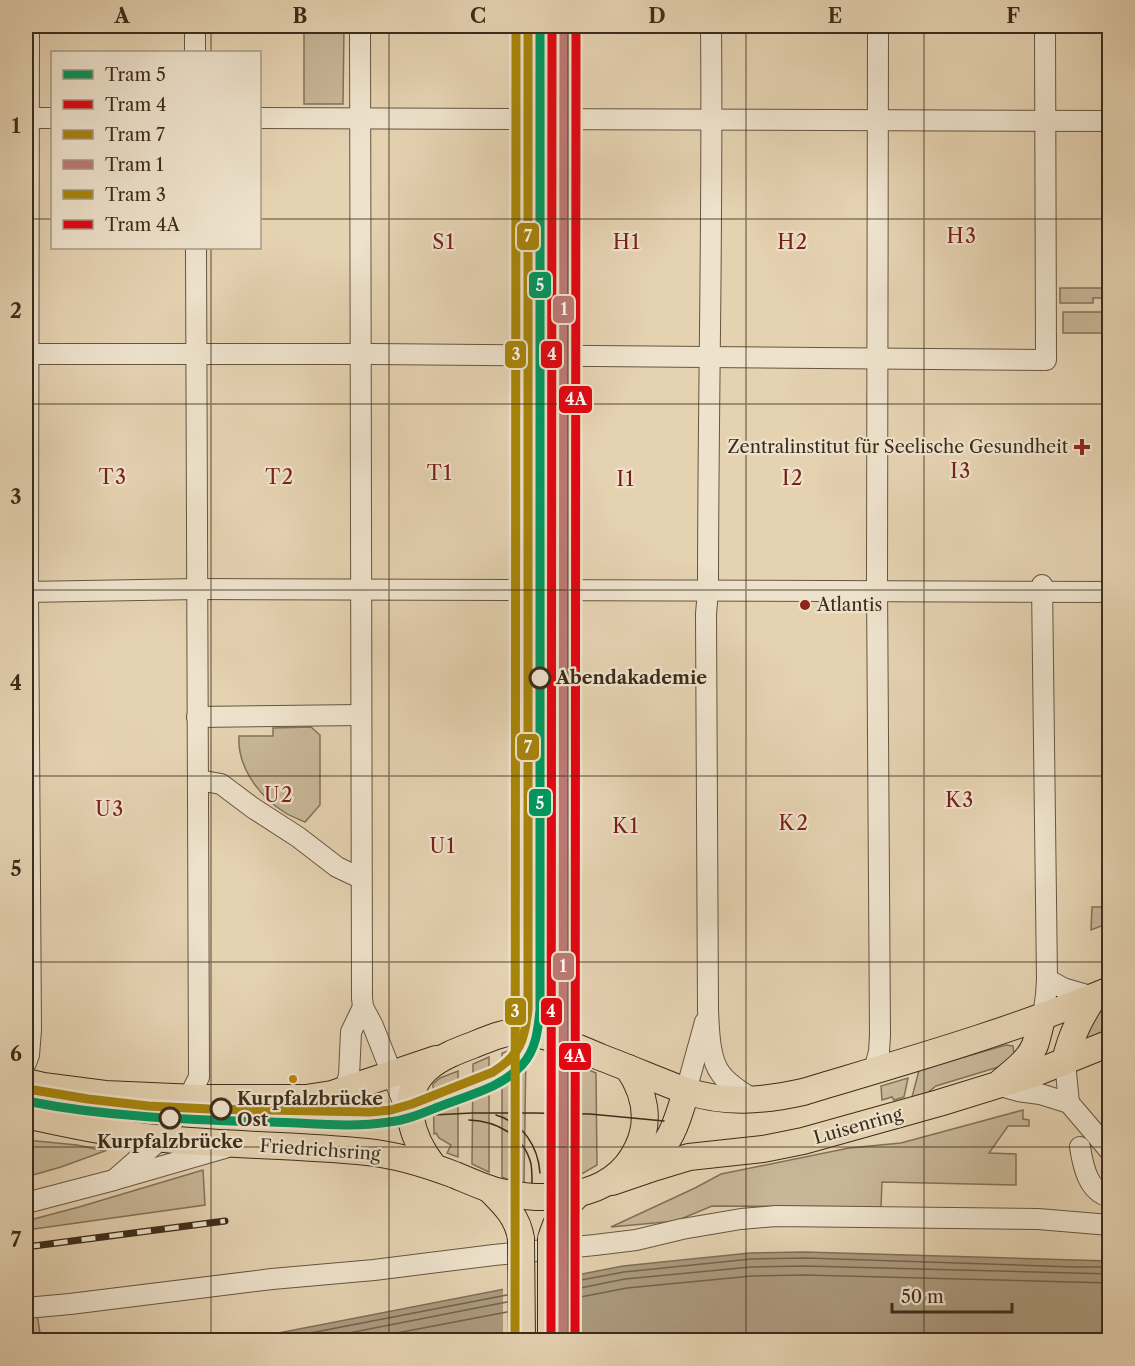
<svg xmlns="http://www.w3.org/2000/svg" width="1135" height="1366" font-family="'Libre Caslon Text',serif">
  <style>
    .green { fill: #c8b697; stroke: #827158; stroke-width: 1.5 }
    .water { fill: #ac9a7e; stroke: #7f6e56; stroke-width: 1.5 }
    .pier { fill: #e5d2b1 }
    .lines { fill: none; stroke-linecap: round; stroke-linejoin: round }
    .shore { stroke: #74634c; stroke-width: 1.5 }
    .minor-casing { stroke: #665640; stroke-width: 22 }
    .major-casing { stroke: #3c2c1a; stroke-width: 28 }
    .minor { stroke: #eee2cc; stroke-width: 20 }
    .major { stroke: #e5d2b1; stroke-width: 26 }
    .tram { stroke: #3c2c1a; stroke-width: 1.5 }
    .rail-casing { stroke: #3c2c1a; stroke-width: 7 }
    .rail { stroke: #eee2cc; stroke-width: 4.5; stroke-dasharray: 14; stroke-linecap: butt }
    .major-bridge-casing { stroke: #3c2c1a; stroke-width: 28; stroke-linecap: butt }
    .major-bridge { stroke: #e5d2b1; stroke-width: 26 }
    .tram-1-casing { stroke: #eee2cc; stroke-width: 14 }
    .tram-2-casing { stroke: #eee2cc; stroke-width: 14 }
    .tram-3-casing { stroke: #eee2cc; stroke-width: 14 }
    .tram-4-casing { stroke: #eee2cc; stroke-width: 14 }
    .tram-5-casing { stroke: #eee2cc; stroke-width: 14 }
    .tram-6-casing { stroke: #eee2cc; stroke-width: 14 }
    .tram-1 { stroke: #00975f; stroke-width: 9 }
    .tram-2 { stroke: #e30613; stroke-width: 9 }
    .tram-3 { stroke: #a7840c; stroke-width: 9 }
    .tram-4 { stroke: #bc7a74; stroke-width: 9 }
    .tram-5 { stroke: #a88608; stroke-width: 9 }
    .tram-6 { stroke: #e30613; stroke-width: 9 }
    .grid { fill: none; stroke: #3c2c1a; stroke-width: 1.5; stroke-opacity: 0.55 }
    .poi-dot { fill: #8f2418; stroke: #eee2cc; stroke-width: 2 }
    .stop-dot { fill: #eee2cc; stroke: #3c2c1a; stroke-width: 3 }
    .bus-dot { fill: #bf8108; stroke: #eee2cc; stroke-width: 2 }
    .labels { text-anchor: middle; dominant-baseline: central; stroke-width: 4.5; stroke-linejoin: round; paint-order: stroke }
    .poi-label { font-size: 18px; fill: #3c2c1a; stroke: #eee2cc; text-anchor: end }
    .stop-label { font-size: 18px; font-weight: bold; fill: #3c2c1a; stroke: #eee2cc; text-anchor: start }
    .street-label { font-size: 18px; fill: #3c2c1a; stroke: #eee2cc }
    .neighbourhood-label { font-size: 20px; letter-spacing: 1.5px; fill: #7a1f14; stroke: #eee2cc }
    .line-badge { stroke: #eee2cc; stroke-width: 2 }
    .badge-label { font-size: 16px; text-anchor: middle; font-weight: bold; fill: #fff }
    .neatline { fill: none; stroke: #3c2c1a; stroke-width: 2 }
    .grid-label { font-size: 20px; text-anchor: middle; font-weight: bold; fill: #3c2c1a }
  </style>
  <rect width="100%" height="100%" fill="#e5d2b1"/>
  <filter id="stains"><feTurbulence type="fractalNoise" baseFrequency=".00333" numOctaves="4"/><feColorMatrix values="0 0 0 0 .2 0 0 0 0 .09 0 0 0 0 .02 0 0 0 .5 -.17"/></filter>
  <radialGradient id="worn" r=".72"><stop offset=".6" stop-color="#630" stop-opacity="0"/><stop offset="1" stop-color="#630" stop-opacity=".3"/></radialGradient>
  <!-- green -->
  <g class="green">
    <polygon points="304,26 344,26 343,104 304,104"/>
    <polygon points="1060,288 1109,288 1109,303 1104,303 1104,298 1093,298 1093,303 1060,303"/>
    <rect x="1063" y="312" width="46" height="21"/>
    <path d="M311 727 320 735V805L305 822C298 819 290 816 284 812 259 796 237 767 239 736H273V728Z"/>
    <polygon points="1092,907 1109,907 1109,923 1091,930"/>
    <path d="M1109 1008V1034L1088 1041 1083 1038C1090 1020 1091 1015 1109 1008Z"/>
    <polygon points="1006,1045 1013,1046 1015,1062 936,1086 921,1098 911,1101 919,1070"/>
    <polygon points="515,1049 526,1050 524,1185 513,1182 502,1177 502,1053"/>
    <polygon points="547,1054 572,1063 572,1178 561,1183 547,1186"/>
    <polygon points="489,1057 489,1172 472,1164 473,1064"/>
    <polygon points="580,1066 596,1073 597,1165 580,1175"/>
    <polygon points="458,1071 458,1157 447,1153 451,1145 439,1138 436,1133 434,1134 433,1084 440,1078"/>
    <polygon points="908,1078 904,1097 894,1100 892,1097 882,1100 881,1086"/>
    <polygon points="1023,1110 1023,1119 1029,1120 1029,1126 1008,1126 989,1153 1016,1154 1016,1185 882,1182 881,1207 712,1206 676,1221 611,1227 695,1188 721,1174 849,1148 901,1143"/>
    <polygon points="26,1140 77,1145 105,1151 61,1167 26,1177"/>
    <polygon points="203,1170 205,1205 27,1230 26,1221 79,1207"/>
    <polygon points="37,1313 41,1340 26,1340 26,1315"/>
  </g>
  <!-- water -->
  <polygon class="water" points="805,1252 1109,1261 1109,1340 243,1340 623,1266 750,1253"/>
  <!-- pier -->
  <polygon class="pier" points="570,1273 570,1340 503,1340 503,1287"/>
  <g class="lines">
    <!-- shore -->
    <g class="shore">
      <polyline points="565,1283 624,1272 751,1259 806,1258 1074,1267 1110,1267"/>
      <polyline points="565,1291 625,1279 751,1267 805,1266 1110,1274"/>
      <polyline points="565,1300 627,1288 752,1276 805,1275 1110,1283"/>
      <polyline points="274,1340 507,1295"/>
      <polyline points="313,1340 507,1302"/>
      <polyline points="360,1340 507,1312"/>
    </g>
    <!-- minor casing -->
    <g class="minor-casing">
      <g id="minor">
        <polyline points="195,26 195,52"/>
        <polyline points="360,26 362,998 363,1007 373,1026 409,1117"/>
        <path d="M711 26C713 214 708 402 708 590L706 614 708 1010C709 1029 709 1059 721 1074 729 1085 743 1093 754 1100"/>
        <polyline points="26,118 52,118"/>
        <polyline points="260,118 1110,121"/>
        <polyline points="28,354 372,354 1046,360 1045,26"/>
        <polyline points="1042,585 1047,979 1046,995 1043,1016"/>
        <polyline points="26,592 198,589 1110,592"/>
        <polyline points="197,717 361,715"/>
        <polyline points="198,781 204,781 221,784 253,808 298,837 337,867 356,876"/>
        <polyline points="1047,979 1063,988 1094,997"/>
        <polyline points="535,1034 533,1006 536,868 536,26"/>
        <polyline points="1065,1062 1069,1103"/>
        <polyline points="26,1063 29,1055 31,1030 28,592 29,26"/>
        <polyline points="874,1070 879,1052 880,1035 877,585 878,26"/>
        <polyline points="997,1085 1018,1091 1040,1094 1069,1103 1110,1151"/>
        <polyline points="344,1090 349,1076 351,1032 363,1007"/>
        <polyline points="686,1091 705,1022"/>
        <path d="M1080 1147C1083 1166 1088 1192 1110 1197"/>
        <polyline points="114,1180 162,1138 189,1097 199,1077 196,248"/>
        <polyline points="26,1203 114,1180 225,1148"/>
        <polyline points="26,1308 70,1304 272,1279 374,1270 494,1255 595,1245 636,1240 682,1229 741,1219 776,1216 1038,1219 1110,1225"/>
      </g>
    </g>
    <!-- major casing -->
    <g class="major-casing">
      <g id="major">
        <path d="M1065 1062C1070 1037 1080 1017 1094 997"/>
        <path d="M1002 1081C1014 1071 1029 1060 1035 1045 1038 1036 1040 1025 1043 1016"/>
        <polyline points="26,1082 43,1086 105,1094 197,1098 306,1098 332,1094 436,1059"/>
        <path d="M26 1115C62 1123 99 1131 137 1136 213 1146 291 1144 367 1152 398 1155 426 1164 455 1175 467 1180 480 1186 493 1190 542 1203 612 1202 637 1149 651 1121 645 1093 628 1068"/>
        <path d="M434 1167C412 1139 396 1096 428 1068 441 1057 457 1051 473 1045 490 1038 508 1030 526 1032 549 1035 579 1048 600 1057 629 1068 657 1080 686 1091 727 1104 762 1101 803 1092 906 1061 1010 1032 1110 990"/>
        <path d="M641 1170C669 1148 677 1124 686 1091"/>
        <polyline points="612,1182 656,1167 689,1157 763,1149 803,1141 939,1103 1033,1074 1110,1043"/>
        <path d="M489 1189C504 1204 518 1217 521 1239"/>
        <path d="M551 1239C556 1220 565 1206 579 1193"/>
      </g>
    </g>
    <!-- minor -->
    <use href="#minor" class="minor"/>
    <!-- major -->
    <use href="#major" class="major"/>
    <!-- tram -->
    <g class="tram">
      <path d="M496 1115C523 1123 538 1146 540 1173"/>
      <polyline points="368,1116 414,1116 472,1113 533,1113 590,1114 664,1121"/>
      <path d="M469 1120C496 1121 524 1135 531 1164 532 1170 532 1176 532 1183"/>
    </g>
    <!-- rail casing -->
    <g class="rail-casing">
      <polyline id="rail" points="26,1247 225,1221"/>
    </g>
    <!-- rail -->
    <use href="#rail" class="rail"/>
    <!-- major-bridge casing -->
    <g class="major-bridge-casing">
      <g id="major-bridge">
        <polyline points="521,1239 522,1340"/>
        <polyline points="551,1340 551,1239"/>
      </g>
    </g>
    <!-- major-bridge -->
    <use href="#major-bridge" class="major-bridge"/>
    <!-- tram-1 casing -->
    <g class="tram-1-casing">
      <path id="tram-1" d="M26 1101C107 1117 188 1120 271 1122 310 1123 351 1128 389 1122 409 1120 427 1111 446 1104 472 1094 502 1087 522 1065 536 1050 538 1030 540 1010V26"/>
    </g>
    <!-- tram-2 casing -->
    <g class="tram-2-casing">
      <polyline id="tram-2" points="551,1340 552,26"/>
    </g>
    <!-- tram-3 casing -->
    <g class="tram-3-casing">
      <path id="tram-3" d="M28 1089 88 1099 148 1106 209 1109 370 1112 391 1110 412 1104 493 1072C520 1055 525 1040 528 1009V26"/>
    </g>
    <!-- tram-4 casing -->
    <g class="tram-4-casing">
      <polyline id="tram-4" points="563,1340 564,26"/>
    </g>
    <!-- tram-5 casing -->
    <g class="tram-5-casing">
      <polyline id="tram-5" points="515,1340 516,26"/>
    </g>
    <!-- tram-6 casing -->
    <g class="tram-6-casing">
      <polyline id="tram-6" points="575,1340 576,26"/>
    </g>
    <!-- tram-1 -->
    <use href="#tram-1" class="tram-1"/>
    <!-- tram-2 -->
    <use href="#tram-2" class="tram-2"/>
    <!-- tram-3 -->
    <use href="#tram-3" class="tram-3"/>
    <!-- tram-4 -->
    <use href="#tram-4" class="tram-4"/>
    <!-- tram-5 -->
    <use href="#tram-5" class="tram-5"/>
    <!-- tram-6 -->
    <use href="#tram-6" class="tram-6"/>
  </g>
  <!-- grid -->
  <path class="grid" d="M211 26V52M389 26V1340M568 26V1340M746 26V1340M924 26V1340M26 219H52M260 219H1110M211 248V1340M26 404H1110M26 590H1110M26 776H1110M26 962H1110M26 1147H1110"/>
  <!-- markers -->
  <g class="poi-dot">
    <path d="M1079 438h6v6h6v6h-6v6h-6v-6h-6v-6h6z"/>
    <circle cx="805" cy="605" r="6"/>
  </g>
  <g class="stop-dot">
    <circle cx="540" cy="678" r="10"/>
    <circle cx="221" cy="1109" r="10"/>
    <circle cx="170" cy="1118" r="10"/>
  </g>
  <circle class="bus-dot" cx="293" cy="1079" r="5"/>
  <g class="labels">
    <!-- poi labels -->
    <g class="poi-label">
      <text x="1068" y="447">Zentralinstitut für Seelische Gesundheit</text>
      <text x="817" y="605" text-anchor="start">Atlantis</text>
    </g>
    <!-- stop labels -->
    <g class="stop-label">
      <text x="556" y="678">Abendakademie</text>
      <text x="237" y="1099">Kurpfalzbrücke<tspan x="237" dy="21">Ost</tspan></text>
      <text x="170" y="1142" text-anchor="middle">Kurpfalzbrücke</text>
    </g>
    <!-- street labels -->
    <g class="street-label">
      <text transform="translate(858 1126) rotate(-16)">Luisenring</text>
      <text transform="translate(320 1150) rotate(4)">Friedrichsring</text>
    </g>
    <!-- neighbourhood labels -->
    <g class="neighbourhood-label">
      <text x="962" y="236">H3</text>
      <text x="444" y="242">S1</text>
      <text x="627" y="242">H1</text>
      <text x="793" y="242">H2</text>
      <text x="961" y="471">I3</text>
      <text x="440" y="473">T1</text>
      <text x="113" y="477">T3</text>
      <text x="280" y="477">T2</text>
      <text x="793" y="478">I2</text>
      <text x="626" y="479">I1</text>
      <text x="279" y="795">U2</text>
      <text x="960" y="800">K3</text>
      <text x="110" y="809">U3</text>
      <text x="794" y="823">K2</text>
      <text x="626" y="826">K1</text>
      <text x="443" y="846">U1</text>
    </g>
  </g>
  <g class="line-badge">
    <rect x="516" y="222" width="24" height="29" rx="6" fill="#a7840c"/>
    <rect x="528" y="271" width="24" height="28" rx="6" fill="#00975f"/>
    <rect x="552" y="295" width="23" height="29" rx="6" fill="#bc7a74"/>
    <rect x="504" y="340" width="23" height="29" rx="6" fill="#a88608"/>
    <rect x="540" y="340" width="23" height="29" rx="6" fill="#e30613"/>
    <rect x="558" y="385" width="35" height="29" rx="6" fill="#e30613"/>
    <rect x="516" y="733" width="24" height="28" rx="6" fill="#a7840c"/>
    <rect x="528" y="788" width="24" height="29" rx="6" fill="#00975f"/>
    <rect x="552" y="952" width="23" height="29" rx="6" fill="#bc7a74"/>
    <rect x="504" y="997" width="23" height="29" rx="6" fill="#a88608"/>
    <rect x="540" y="997" width="23" height="29" rx="6" fill="#e30613"/>
    <rect x="558" y="1042" width="34" height="29" rx="6" fill="#e30613"/>
  </g>
  <g class="badge-label">
    <text x="528" y="242">7</text>
    <text x="540" y="291">5</text>
    <text x="564" y="315">1</text>
    <text x="516" y="360">3</text>
    <text x="552" y="360">4</text>
    <text x="576" y="405">4A</text>
    <text x="528" y="753">7</text>
    <text x="540" y="809">5</text>
    <text x="563" y="972">1</text>
    <text x="515" y="1017">3</text>
    <text x="551" y="1017">4</text>
    <text x="575" y="1062">4A</text>
  </g>
  <!-- margin -->
  <rect width="1135" height="1366" fill="none" stroke="#e5d2b1" stroke-width="66"/>
  <!-- legend -->
  <rect x="51" y="51" width="210" height="198" fill="#eee2cc" stroke="#a79985" stroke-width="1.5"/>
  <rect x="63" y="70" width="30" height="9" fill="#00975f" stroke="#a79985" stroke-width="1.5"/>
  <text x="105" y="81" font-size="18" fill="#3c2c1a">Tram 5</text>
  <rect x="63" y="100" width="30" height="9" fill="#e30613" stroke="#a79985" stroke-width="1.5"/>
  <text x="105" y="111" font-size="18" fill="#3c2c1a">Tram 4</text>
  <rect x="63" y="130" width="30" height="9" fill="#a7840c" stroke="#a79985" stroke-width="1.5"/>
  <text x="105" y="141" font-size="18" fill="#3c2c1a">Tram 7</text>
  <rect x="63" y="160" width="30" height="9" fill="#bc7a74" stroke="#a79985" stroke-width="1.5"/>
  <text x="105" y="171" font-size="18" fill="#3c2c1a">Tram 1</text>
  <rect x="63" y="190" width="30" height="9" fill="#a88608" stroke="#a79985" stroke-width="1.5"/>
  <text x="105" y="201" font-size="18" fill="#3c2c1a">Tram 3</text>
  <rect x="63" y="220" width="30" height="9" fill="#e30613" stroke="#a79985" stroke-width="1.5"/>
  <text x="105" y="231" font-size="18" fill="#3c2c1a">Tram 4A</text>
  <!-- scale -->
  <path d="M892 1303v9h120v-9" fill="none" stroke="#3c2c1a" stroke-width="3"/>
  <text x="901" y="1303" font-size="18" fill="#3c2c1a" stroke="#eee2cc" stroke-width="4.5" paint-order="stroke">50 m</text>
  <rect x="33" y="33" width="1069" height="1300" class="neatline"/>
  <g class="grid-label">
    <text x="122" y="23">A</text>
    <text x="300" y="23">B</text>
    <text x="478" y="23">C</text>
    <text x="657" y="23">D</text>
    <text x="835" y="23">E</text>
    <text x="1013" y="23">F</text>
    <text x="16" y="133">1</text>
    <text x="16" y="318">2</text>
    <text x="16" y="504">3</text>
    <text x="16" y="690">4</text>
    <text x="16" y="876">5</text>
    <text x="16" y="1061">6</text>
    <text x="16" y="1247">7</text>
  </g>
  <rect width="100%" height="100%" filter="url(#stains)"/>
  <rect width="100%" height="100%" fill="url(#worn)"/>
</svg>
